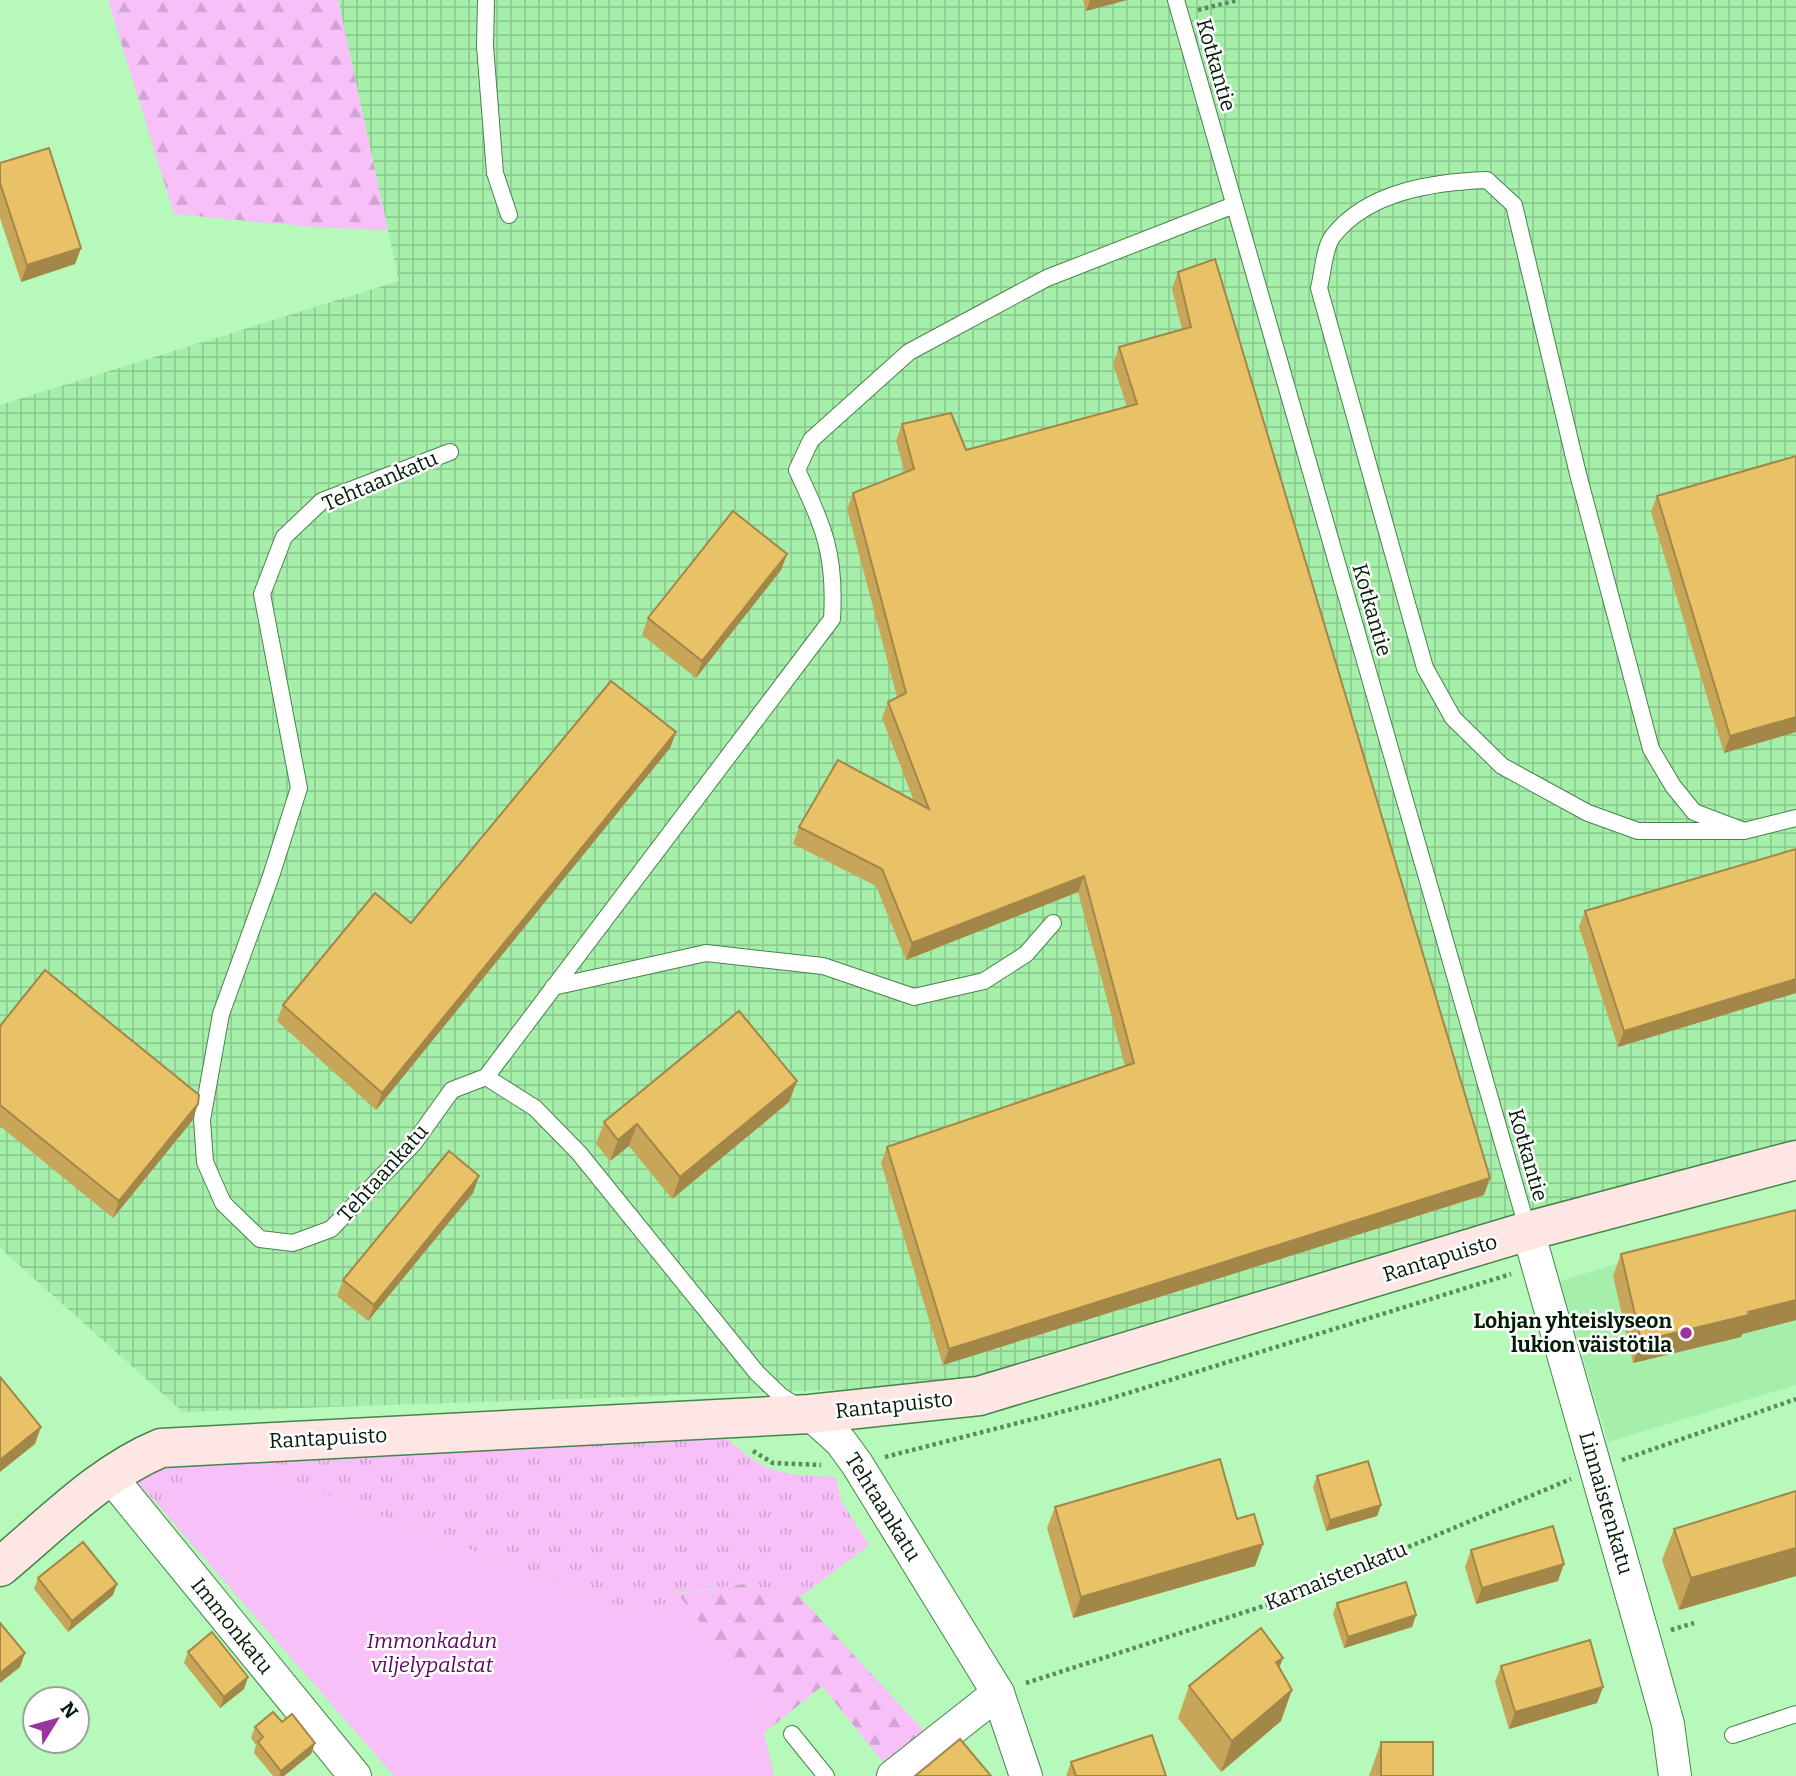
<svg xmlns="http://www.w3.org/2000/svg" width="1796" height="1776" font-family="Bitter,serif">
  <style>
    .built { fill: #a6efaa }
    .industrial { fill: url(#industrial-grid) }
    .grass { fill: url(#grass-tufts) }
    .forest { fill: url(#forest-firs) }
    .green { fill: #f7c0f8 }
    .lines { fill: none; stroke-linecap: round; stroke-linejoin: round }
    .lane-casing { stroke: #45844b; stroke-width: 18 }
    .street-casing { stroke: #45844b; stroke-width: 34 }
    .secondary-casing { stroke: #45844b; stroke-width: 41 }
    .path { stroke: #5c8a5f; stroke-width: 4.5; stroke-dasharray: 3.5 3.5; stroke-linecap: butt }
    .lane { stroke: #fff; stroke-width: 16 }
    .street { stroke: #fff; stroke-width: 32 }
    .secondary { stroke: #fde6e3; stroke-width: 38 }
    .wall { fill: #c8a659 }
    .shaded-wall { fill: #a38748 }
    .building { fill: #e9c167; stroke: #a38748; stroke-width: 2 }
    .poi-dot { fill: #98369d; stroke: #fff; stroke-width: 2.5 }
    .labels { text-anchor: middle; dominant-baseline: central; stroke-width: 5; stroke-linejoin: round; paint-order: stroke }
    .street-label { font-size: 21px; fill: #031c06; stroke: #fff }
    .poi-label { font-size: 21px; font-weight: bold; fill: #031c06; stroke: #fff; text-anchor: end }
    .park-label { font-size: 21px; font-style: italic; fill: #5b095f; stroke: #fff }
  </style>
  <defs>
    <pattern id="industrial-grid" width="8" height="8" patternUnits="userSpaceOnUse" patternTransform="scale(1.75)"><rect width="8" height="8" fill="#a6efaa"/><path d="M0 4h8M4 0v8" fill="none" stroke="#8dcc91"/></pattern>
    <pattern id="grass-tufts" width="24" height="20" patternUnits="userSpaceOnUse" patternTransform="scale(1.75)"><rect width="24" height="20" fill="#f7c0f8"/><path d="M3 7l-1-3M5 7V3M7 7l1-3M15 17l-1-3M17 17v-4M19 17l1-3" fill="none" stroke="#d2a4d3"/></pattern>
    <pattern id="forest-firs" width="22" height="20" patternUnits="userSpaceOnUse" patternTransform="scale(1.75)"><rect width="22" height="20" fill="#f7c0f8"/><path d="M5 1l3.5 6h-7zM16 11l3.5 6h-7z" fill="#d2a4d3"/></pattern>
  </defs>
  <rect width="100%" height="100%" fill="#b6f9ba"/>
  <!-- built -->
  <polygon class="built" points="1796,1210 1796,1385 1608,1442 1560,1281"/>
  <!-- industrial -->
  <polygon class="industrial" points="338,0 1796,0 1796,1141 951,1386 183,1412 0,1248 0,405 399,281"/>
  <!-- grass -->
  <path class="grass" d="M725 1436C766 1476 781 1474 836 1477L841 1501 869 1545 800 1597 744 1584 677 1593 649 1617 266 1472 170 1486 158 1505 138 1483 145 1472 158 1465Z"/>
  <!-- forest -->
  <g class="forest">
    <polygon points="108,0 338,0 388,230 313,227 174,214"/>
    <polygon points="744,1584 800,1597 925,1732 883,1762 822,1686 764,1733 760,1717 769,1708 677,1594"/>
  </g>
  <!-- green -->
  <polygon class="green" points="266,1472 649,1617 677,1593 769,1708 760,1717 774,1776 394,1776 158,1505 170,1486 196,1476"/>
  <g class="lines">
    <!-- lane casing -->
    <g class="lane-casing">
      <g id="lane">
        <polyline points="486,0 485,46 495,173 509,215"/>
        <polyline points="1176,0 1528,1231"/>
        <polyline points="450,452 322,501 284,537 262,594 299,788 271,876 221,1014 202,1120 205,1162 223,1203 260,1239 293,1243 331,1229 414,1143 452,1090 486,1077 535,1108 579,1153 757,1373 781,1396 800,1408"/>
        <path d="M1744 831 1694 812 1673 786 1651 749 1578 474 1514 205 1487 180C1434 182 1368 191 1333 236 1324 247 1323 273 1319 288L1425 668 1453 718 1502 766 1588 813 1638 831H1744L1796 818"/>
        <polyline points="553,987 706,953 823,966 914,997 984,981 1026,954 1053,923"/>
        <path d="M486 1077 832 619C836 554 824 528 797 470L811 440 909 352 1047 278 1234 205"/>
        <polyline points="792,1734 826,1776"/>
        <polyline points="1733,1735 1796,1714"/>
      </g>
    </g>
    <!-- street casing -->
    <g class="street-casing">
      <g id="street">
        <polyline points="1528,1231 1649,1656 1668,1724 1675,1776"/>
        <polyline points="810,1414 841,1442 857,1464 998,1693 1026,1776"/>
        <polyline points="110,1476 355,1776"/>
        <polyline points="893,1776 998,1693"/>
      </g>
    </g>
    <!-- secondary casing -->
    <g class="secondary-casing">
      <path id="secondary" d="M0 1567C51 1525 100 1473 161 1448L810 1414 979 1396 1528 1231 1796 1160"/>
    </g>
    <!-- path -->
    <g class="path">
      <polyline points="1198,10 1238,0"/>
      <polyline points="753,1451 773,1463 821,1465"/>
      <polyline points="885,1457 1096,1403 1511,1274"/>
      <polyline points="1622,1460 1796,1399"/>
      <polyline points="1671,1630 1694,1623"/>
      <polyline points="1026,1683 1279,1601 1571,1479"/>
    </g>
    <!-- lane -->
    <use href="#lane" class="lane"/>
    <!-- street -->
    <use href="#street" class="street"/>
    <!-- secondary -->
    <use href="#secondary" class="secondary"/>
  </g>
  <!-- wall -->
  <g class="wall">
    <polygon points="1083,0 1127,0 1086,11"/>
    <polygon points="0,163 81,248 75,264 21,282 0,218"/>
    <polygon points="1178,272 1484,1195 943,1365 881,1163 887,1147 1125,1066 1078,892 906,960 876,886 793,844 799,827 914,801 882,718 888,702 897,697 847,509 853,493 905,473 896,441 902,424 966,450 1127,407 1113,364 1119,347 1182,329 1172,289"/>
    <polygon points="1796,456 1796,732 1724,753 1651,512 1657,496"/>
    <polygon points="787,554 781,570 696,678 642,635 648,618"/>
    <polygon points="676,732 670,748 376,1110 277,1021 283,1005 411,923"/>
    <polygon points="1796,849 1796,993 1618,1047 1579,927 1585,911"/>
    <polygon points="0,1026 198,1104 192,1121 113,1218 0,1126"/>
    <polygon points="789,1102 672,1199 629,1146 610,1161 596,1144 604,1122"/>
    <polygon points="479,1176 473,1193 368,1321 337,1296 343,1280"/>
    <polygon points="1796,1210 1796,1320 1742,1334 1741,1337 1633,1363 1613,1276 1621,1254"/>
    <polygon points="1317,1476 1381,1505 1377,1516 1326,1531 1313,1487"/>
    <polygon points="1796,1491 1796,1576 1679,1610 1662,1560 1674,1529"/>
    <polygon points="1055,1507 1237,1519 1263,1544 1255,1566 1073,1618 1047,1528"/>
    <polygon points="1471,1550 1558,1581 1476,1604 1465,1567"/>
    <polygon points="38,1578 113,1595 68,1632 34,1589"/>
    <polygon points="1337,1603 1416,1615 1412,1627 1344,1648 1333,1614"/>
    <polygon points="188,1652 244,1689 220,1708 184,1663"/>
    <polygon points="1283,1658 1279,1667 1281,1721 1221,1772 1178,1718 1189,1686"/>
    <polygon points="1501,1666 1603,1687 1597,1703 1509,1729 1495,1682"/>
    <polygon points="282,1722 315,1743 311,1754 284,1776 273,1776 254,1753 256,1745 251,1738 255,1727"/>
    <polygon points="1381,1742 1433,1776 1369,1776"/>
    <polygon points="1071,1762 1166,1776 1066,1776"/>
  </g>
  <!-- shaded-wall -->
  <g class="shaded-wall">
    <polygon points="1090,0 1127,0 1086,11"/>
    <polygon points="81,248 75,264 21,282 27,265"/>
    <polygon points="787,554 781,570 696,678 702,661"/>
    <polygon points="1796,717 1796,732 1724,753 1730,736"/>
    <polygon points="676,732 670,748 376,1110 382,1093"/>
    <polygon points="1084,876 1078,892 906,960 912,943"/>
    <polygon points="1796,979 1796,993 1618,1047 1624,1031"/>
    <polygon points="797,1081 789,1102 672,1199 680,1177"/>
    <polygon points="198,1104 192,1121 113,1218 119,1201"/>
    <polygon points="637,1124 629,1146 610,1161 618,1140"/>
    <polygon points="479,1176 473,1193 368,1321 374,1305"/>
    <polygon points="1490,1178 1484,1195 943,1365 949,1349"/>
    <polygon points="1796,1300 1796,1320 1742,1334 1741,1337 1633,1363 1641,1341"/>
    <polygon points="41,1427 35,1444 0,1472 0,1460"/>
    <polygon points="1381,1505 1377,1516 1326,1531 1330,1520"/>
    <polygon points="1263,1544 1255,1566 1073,1618 1081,1597"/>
    <polygon points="1796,1548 1796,1576 1679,1610 1691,1578"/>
    <polygon points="1564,1564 1558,1581 1476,1604 1482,1588"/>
    <polygon points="117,1584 113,1595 68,1632 72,1621"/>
    <polygon points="1416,1615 1412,1627 1344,1648 1348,1637"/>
    <polygon points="25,1653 20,1667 0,1683 0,1673"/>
    <polygon points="1283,1658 1271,1690 1276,1662"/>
    <polygon points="248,1677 244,1689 220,1708 224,1697"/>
    <polygon points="1603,1687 1597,1703 1509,1729 1515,1712"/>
    <polygon points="1292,1690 1281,1721 1221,1772 1232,1741"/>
    <polygon points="315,1743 311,1754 284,1776 279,1776 281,1771"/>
  </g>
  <!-- building -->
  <g class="building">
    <polygon points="49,148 81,248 27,265 0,183 0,163"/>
    <polygon points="1215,259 1490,1178 949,1349 887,1147 1134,1063 1084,876 912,943 882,869 799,827 838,760 929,809 888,702 906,693 853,493 914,469 902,424 951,413 966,450 1137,404 1119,347 1191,327 1178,272"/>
    <polygon points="1796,456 1796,717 1730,736 1657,496"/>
    <polygon points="733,511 787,554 702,661 648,618"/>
    <polygon points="611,681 676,732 382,1093 283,1005 375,893 411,923"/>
    <polygon points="1796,849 1796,979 1624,1031 1585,911"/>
    <polygon points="45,970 199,1095 198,1104 119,1201 0,1105 0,1026"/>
    <polygon points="739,1011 797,1081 680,1177 637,1124 618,1140 604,1122"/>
    <polygon points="449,1151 479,1176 374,1305 343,1280"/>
    <polygon points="1796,1210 1796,1300 1748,1312 1749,1315 1641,1341 1621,1254"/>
    <polygon points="0,1377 41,1427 0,1460"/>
    <polygon points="1220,1459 1237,1519 1254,1514 1263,1544 1081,1597 1055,1507"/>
    <polygon points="1368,1461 1381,1505 1330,1520 1317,1476"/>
    <polygon points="1796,1491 1796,1548 1691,1578 1674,1529"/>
    <polygon points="1553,1526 1564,1564 1482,1588 1471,1550"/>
    <polygon points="83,1542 117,1584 72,1621 38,1578"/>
    <polygon points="1406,1582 1416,1615 1348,1637 1337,1603"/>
    <polygon points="0,1623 25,1653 0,1673"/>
    <polygon points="1261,1628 1283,1658 1276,1662 1292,1690 1232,1741 1189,1686"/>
    <polygon points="212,1632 248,1677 224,1697 188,1652"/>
    <polygon points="1590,1640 1603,1687 1515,1712 1501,1666"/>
    <polygon points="273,1712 282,1722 292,1714 315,1743 281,1771 258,1742 263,1737 255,1727"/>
    <polygon points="1152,1735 1166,1776 1076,1776 1071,1762"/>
    <polygon points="960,1739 991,1776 915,1776"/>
    <rect x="1381" y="1742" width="52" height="34"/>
  </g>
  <!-- markers -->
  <circle class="poi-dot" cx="1686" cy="1333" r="7"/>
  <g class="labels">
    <!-- street labels -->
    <g class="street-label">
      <text transform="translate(1216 65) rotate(74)">Kotkantie</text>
      <text transform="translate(380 481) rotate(-23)">Tehtaankatu</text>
      <text transform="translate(1372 610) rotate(74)">Kotkantie</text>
      <text transform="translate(1528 1155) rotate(74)">Kotkantie</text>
      <text transform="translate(383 1173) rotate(-48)">Tehtaankatu</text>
      <text transform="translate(1440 1258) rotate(-17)">Rantapuisto</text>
      <text transform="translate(894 1405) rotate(-6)">Rantapuisto</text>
      <text transform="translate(328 1438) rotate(-3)">Rantapuisto</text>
      <text transform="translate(1606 1503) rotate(74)">Linnaistenkatu</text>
      <text transform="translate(883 1507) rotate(58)">Tehtaankatu</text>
      <text transform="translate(1336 1576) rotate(-22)">Karnaistenkatu</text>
      <text transform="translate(232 1626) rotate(51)">Immonkatu</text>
    </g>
    <!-- poi labels -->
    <g class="poi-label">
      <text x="1672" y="1321">Lohjan yhteislyseon<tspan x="1672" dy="24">lukion väistötila</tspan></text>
    </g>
    <!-- park labels -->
    <g class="park-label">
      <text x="432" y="1641">Immonkadun<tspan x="432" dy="24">viljelypalstat</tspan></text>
    </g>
  </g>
  <!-- north arrow -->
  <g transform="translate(56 1720) rotate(53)"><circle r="33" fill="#ffffff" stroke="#9aa49b" stroke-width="2"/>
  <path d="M0-5L12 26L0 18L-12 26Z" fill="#98369d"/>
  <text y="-10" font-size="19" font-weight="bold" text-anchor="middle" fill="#031c06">N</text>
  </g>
</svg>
